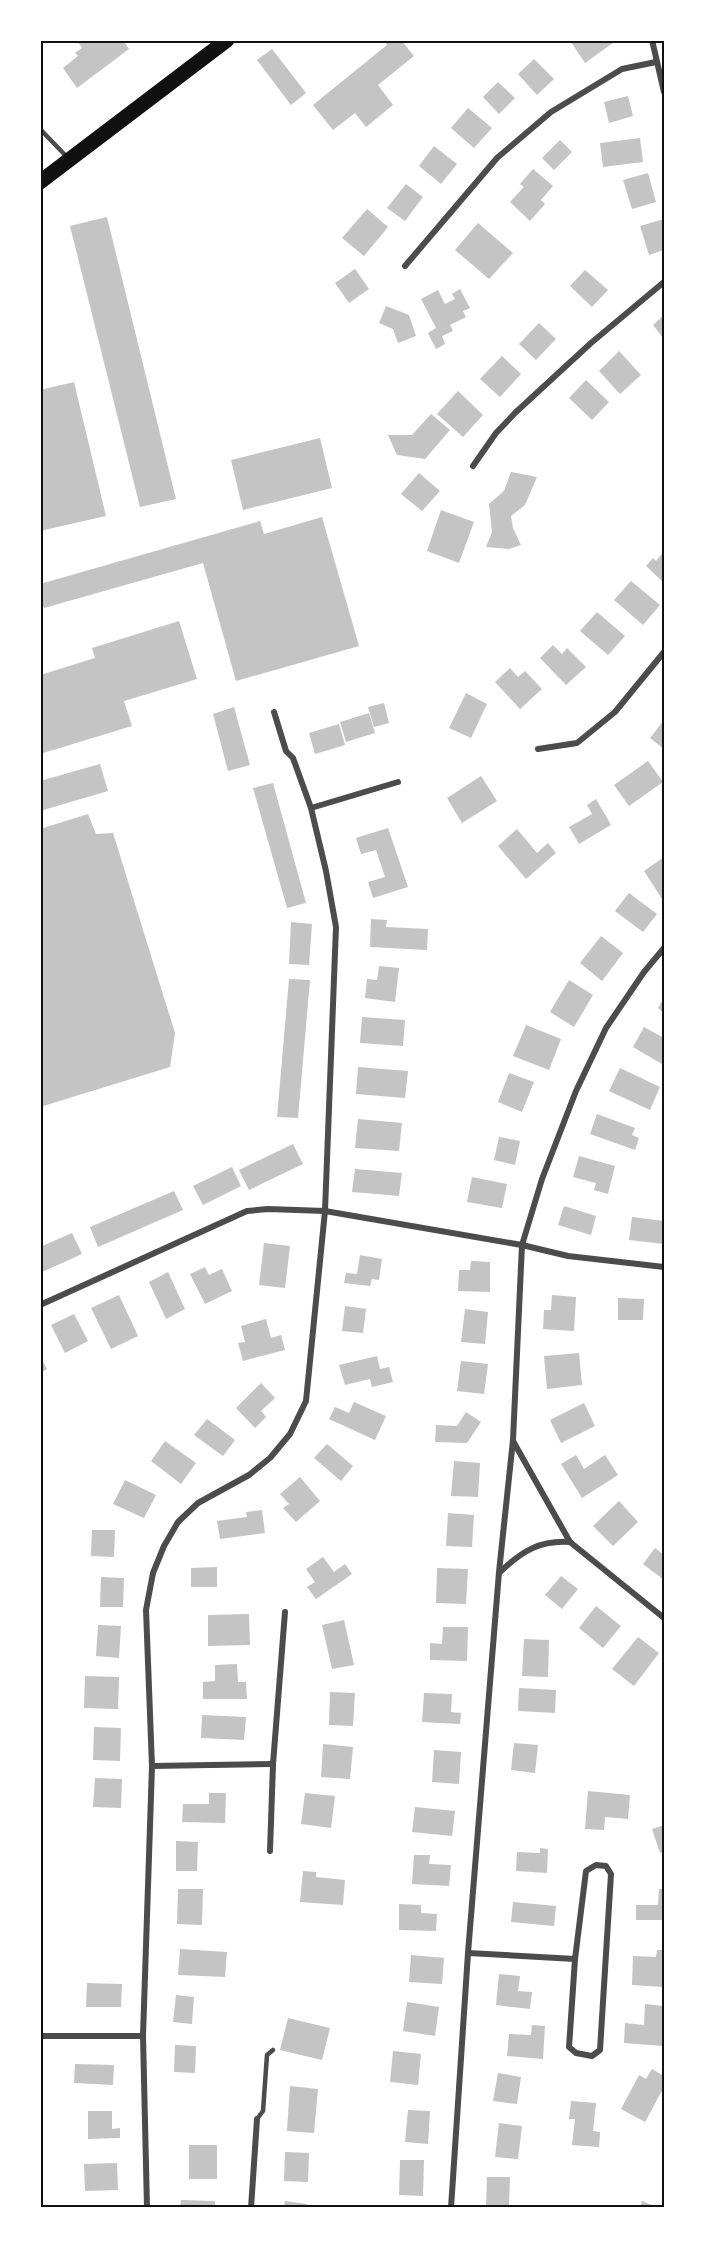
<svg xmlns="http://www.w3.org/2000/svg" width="705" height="2248" font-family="Karla,sans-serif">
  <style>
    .building { fill: #c4c4c4 }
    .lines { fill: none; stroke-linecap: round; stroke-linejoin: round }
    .service { stroke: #4c4c4c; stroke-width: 4.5 }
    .minor { stroke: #4c4c4c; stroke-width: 6 }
    .primary { stroke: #111; stroke-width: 15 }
    .neatline { fill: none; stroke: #111; stroke-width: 2 }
  </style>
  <rect width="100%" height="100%" fill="#fff"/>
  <!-- building -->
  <g class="building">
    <polygon points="80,40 123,40 129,49 77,88 63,68 78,56 75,53 82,48 78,42"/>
    <polygon points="384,40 401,40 414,56 378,85 393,105 366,127 355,113 333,130 313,105 387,45"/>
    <polygon points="572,40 617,40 585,63 571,42"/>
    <polygon points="272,49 306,93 291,105 257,60"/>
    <polygon points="534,59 554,79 537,95 518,74"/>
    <polygon points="498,82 515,98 499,114 483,97"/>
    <polygon points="628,96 633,116 609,123 604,102"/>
    <polygon points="468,108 492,128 474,148 451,128"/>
    <polygon points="640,138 643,162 603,167 600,143"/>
    <polygon points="560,140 572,152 554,170 542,158"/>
    <polygon points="434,146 457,164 441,184 419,166"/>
    <polygon points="533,169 553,186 541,200 545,204 530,221 510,202 524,187 520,184"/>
    <polygon points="648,173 656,202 632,209 623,180"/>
    <polygon points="406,184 423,197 405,221 387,208"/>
    <polygon points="367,209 388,227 364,256 342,238"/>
    <polygon points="107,217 176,499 140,507 70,226"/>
    <polygon points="664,219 664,250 649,255 640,226"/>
    <polygon points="478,223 513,253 489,279 455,250"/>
    <polygon points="355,269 369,289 349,303 335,283"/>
    <polygon points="585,270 608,290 592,307 570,286"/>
    <polygon points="460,289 470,308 463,311 466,317 450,325 453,331 442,336 445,344 436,349 428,333 436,328 421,299 438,290 445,304 455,299 452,294"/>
    <polygon points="386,306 409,315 416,336 398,343 393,329 379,323"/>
    <polygon points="664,315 664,339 653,325"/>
    <polygon points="539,323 556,339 536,360 519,344"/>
    <polygon points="619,351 641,375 620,394 599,371"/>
    <polygon points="502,356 521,374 500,397 480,379"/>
    <polygon points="586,380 609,402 592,420 569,398"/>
    <polygon points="74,382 106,516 40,531 40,390"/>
    <polygon points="458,391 483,415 463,437 437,414"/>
    <polygon points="431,414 450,430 425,459 397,455 388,435 412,435"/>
    <polygon points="320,438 332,488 243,510 231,460"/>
    <polygon points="511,472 537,477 525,505 511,516 513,528 521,545 509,549 486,547 492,532 489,504 504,491"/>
    <polygon points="419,473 440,491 422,511 401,494"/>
    <polygon points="441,510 474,522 459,563 427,551"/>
    <polygon points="322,517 359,646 236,681 203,563 44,608 40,598 40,584 260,521 264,534"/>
    <polygon points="664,551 664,583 646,566 653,558 656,561"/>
    <polygon points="631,581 660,605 643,625 614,600"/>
    <polygon points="597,612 625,636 608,655 580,631"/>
    <polygon points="179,621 197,679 124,701 132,726 40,754 40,675 95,658 92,648"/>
    <polygon points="553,645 562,654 567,648 586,667 566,685 540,658"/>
    <polygon points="510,668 518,677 525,671 542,689 520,709 495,682"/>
    <polygon points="466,693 487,704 471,738 449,728"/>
    <polygon points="384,703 389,723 374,727 368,707"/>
    <polygon points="234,707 250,765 228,771 213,714"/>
    <polygon points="369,713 375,733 346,742 340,722"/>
    <polygon points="664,720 664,749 650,738"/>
    <polygon points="339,724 345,745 315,754 309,733"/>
    <polygon points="648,761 663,782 629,806 614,785"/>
    <polygon points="100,764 108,791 40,811 40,781"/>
    <polygon points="481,776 497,801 462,823 447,798"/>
    <polygon points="273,783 306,903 287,908 253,788"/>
    <polygon points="596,799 611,825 579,844 569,827 592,814 587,805"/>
    <polygon points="88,814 96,834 113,833 175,1033 170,1067 40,1107 40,829"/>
    <polygon points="388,828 408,887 373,898 368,882 385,877 376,850 361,854 356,838"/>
    <polygon points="517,829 537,853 548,843 556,853 526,879 498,846"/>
    <polygon points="664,857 664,897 662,899 644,871"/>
    <polygon points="629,893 657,914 643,932 615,911"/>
    <polygon points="371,919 387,920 386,927 428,929 427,950 370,947"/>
    <polygon points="291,922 312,924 309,965 289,964"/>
    <polygon points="601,936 623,953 602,981 580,963"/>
    <polygon points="379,966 399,968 395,1002 365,998 367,979 377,980"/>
    <polygon points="289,979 310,980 298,1118 277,1117"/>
    <polygon points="569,980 593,995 574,1027 550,1012"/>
    <polygon points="664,998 664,1013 658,1008"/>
    <polygon points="362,1017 405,1020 403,1046 360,1043"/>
    <polygon points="526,1025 561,1039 549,1070 513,1056"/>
    <polygon points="644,1027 664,1038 664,1060 662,1064 633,1047"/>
    <polygon points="358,1067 408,1071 405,1098 356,1094"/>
    <polygon points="620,1068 660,1087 650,1110 609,1091"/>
    <polygon points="509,1073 534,1082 522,1112 498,1102"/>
    <polygon points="597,1114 635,1128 632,1135 639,1138 635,1150 590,1134"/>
    <polygon points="358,1119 402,1123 399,1151 355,1148"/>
    <polygon points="499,1137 520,1141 515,1165 494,1160"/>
    <polygon points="293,1144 303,1164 249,1190 239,1170"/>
    <polygon points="579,1156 615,1166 608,1194 594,1190 596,1183 573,1177"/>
    <polygon points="232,1167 241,1186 203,1205 193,1186"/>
    <polygon points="355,1169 402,1173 399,1196 352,1192"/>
    <polygon points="472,1177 507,1184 502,1208 467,1202"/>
    <polygon points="174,1191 183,1210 98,1247 90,1227"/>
    <polygon points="564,1206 596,1216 591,1235 558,1225"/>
    <polygon points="632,1217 664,1221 664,1244 629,1240"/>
    <polygon points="72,1233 82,1254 40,1273 40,1247"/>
    <polygon points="264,1243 290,1246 285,1288 259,1285"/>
    <polygon points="360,1255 382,1259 379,1280 372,1279 370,1286 344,1283 346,1273 357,1274"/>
    <polygon points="471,1261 490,1262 490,1292 458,1291 459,1270 470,1270"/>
    <polygon points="205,1267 209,1275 222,1269 232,1291 205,1304 190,1274"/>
    <polygon points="168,1272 185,1309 166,1319 149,1282"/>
    <polygon points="119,1295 138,1336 111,1349 91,1308"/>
    <polygon points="552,1295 576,1297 574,1331 543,1329 544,1310 551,1310"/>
    <polygon points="618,1298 644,1299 643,1320 618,1320"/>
    <polygon points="345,1306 366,1309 363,1333 342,1331"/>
    <polygon points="465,1309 488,1312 485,1344 461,1342"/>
    <polygon points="74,1314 88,1341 65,1353 51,1325"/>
    <polygon points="266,1319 271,1338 281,1335 285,1350 243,1361 238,1343 245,1342 241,1326"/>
    <polygon points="579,1353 582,1385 547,1389 544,1356"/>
    <polygon points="40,1356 47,1369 40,1373"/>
    <polygon points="377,1356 380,1369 389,1367 393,1382 372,1387 370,1379 345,1385 339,1365"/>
    <polygon points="461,1361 488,1364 484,1394 457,1391"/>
    <polygon points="261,1383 275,1398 261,1411 266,1417 255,1428 236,1408"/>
    <polygon points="354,1402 386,1416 375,1440 329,1419 335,1407 349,1413"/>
    <polygon points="584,1403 595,1426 561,1443 550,1420"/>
    <polygon points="466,1412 481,1422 467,1443 435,1442 436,1425 457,1426"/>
    <polygon points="207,1419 235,1440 223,1456 194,1435"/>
    <polygon points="165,1441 196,1463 181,1484 151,1461"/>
    <polygon points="327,1444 353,1466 341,1481 314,1458"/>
    <polygon points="576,1455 584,1469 605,1455 618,1475 582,1498 561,1464"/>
    <polygon points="454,1461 480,1463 478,1497 451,1496"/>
    <polygon points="300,1477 320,1501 296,1522 283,1508 289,1504 280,1494"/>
    <polygon points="125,1480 156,1495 144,1518 113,1504"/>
    <polygon points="619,1501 638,1522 613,1546 593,1526"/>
    <polygon points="262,1510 265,1533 220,1539 217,1521 247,1517 246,1512"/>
    <polygon points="448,1513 474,1515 472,1547 446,1546"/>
    <polygon points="92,1530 115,1530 114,1557 91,1556"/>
    <polygon points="655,1548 664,1555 664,1580 643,1564"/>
    <polygon points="323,1557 334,1572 345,1564 352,1574 316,1599 307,1587 315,1582 306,1569"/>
    <polygon points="217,1567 217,1587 191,1587 191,1568"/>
    <polygon points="437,1568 468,1569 466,1604 436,1603"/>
    <polygon points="561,1576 578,1589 562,1609 545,1595"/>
    <polygon points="101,1577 124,1578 123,1607 100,1607"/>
    <polygon points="596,1606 621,1626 603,1648 579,1628"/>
    <polygon points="249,1614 250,1645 208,1646 208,1615"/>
    <polygon points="344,1620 354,1665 332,1669 322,1625"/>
    <polygon points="98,1625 121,1626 119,1658 96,1656"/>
    <polygon points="443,1627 468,1627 467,1661 430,1660 430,1643 442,1644"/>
    <polygon points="638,1637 659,1653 634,1686 612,1669"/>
    <polygon points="524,1639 549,1640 548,1677 522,1676"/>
    <polygon points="237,1664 238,1682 246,1682 247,1699 203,1699 203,1682 215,1681 215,1665"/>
    <polygon points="85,1676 119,1677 118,1709 84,1708"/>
    <polygon points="519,1688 556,1690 555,1713 518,1711"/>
    <polygon points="330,1692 355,1693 353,1726 329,1725"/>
    <polygon points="424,1693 452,1694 451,1712 461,1713 460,1724 422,1722"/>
    <polygon points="202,1715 246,1717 244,1740 201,1738"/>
    <polygon points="94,1727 121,1728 120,1761 93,1760"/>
    <polygon points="514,1743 538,1745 535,1773 511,1770"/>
    <polygon points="323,1744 353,1747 350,1779 321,1777"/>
    <polygon points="434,1750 461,1752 459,1784 432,1782"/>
    <polygon points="95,1778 122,1779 121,1808 93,1807"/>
    <polygon points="588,1791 630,1795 628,1819 605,1817 604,1830 585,1829"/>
    <polygon points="209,1793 226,1793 225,1823 182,1822 183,1804 209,1804"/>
    <polygon points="305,1793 335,1796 331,1828 301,1824"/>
    <polygon points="415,1807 455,1811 452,1836 412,1832"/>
    <polygon points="664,1825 664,1851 660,1853 652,1829"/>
    <polygon points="176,1841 198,1842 197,1871 176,1871"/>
    <polygon points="540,1848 548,1849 547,1873 516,1871 517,1852 540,1853"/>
    <polygon points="414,1855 430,1855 429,1864 451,1865 449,1886 412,1884"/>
    <polygon points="303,1871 316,1872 316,1877 345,1880 343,1905 300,1902"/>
    <polygon points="178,1889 203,1889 202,1925 177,1924"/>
    <polygon points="659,1889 664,1889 664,1920 636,1920 636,1905 658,1905"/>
    <polygon points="513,1902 556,1906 554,1926 511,1922"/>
    <polygon points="399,1904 421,1905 421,1913 437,1914 436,1931 399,1930"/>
    <polygon points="180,1949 227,1952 225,1977 178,1975"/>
    <polygon points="657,1950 664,1950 664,1987 632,1985 633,1956 656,1957"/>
    <polygon points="411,1955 444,1958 442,1984 409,1982"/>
    <polygon points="499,1974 520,1976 518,1991 532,1992 530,2009 496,2005"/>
    <polygon points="87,1983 122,1984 121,2007 86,2007"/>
    <polygon points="176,1995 194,1997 192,2024 173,2022"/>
    <polygon points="407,2002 439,2007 435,2036 403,2031"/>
    <polygon points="645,2004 664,2006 663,2046 624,2043 625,2023 644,2025"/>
    <polygon points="288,2018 330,2028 322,2060 280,2050"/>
    <polygon points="532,2025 545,2026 543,2059 507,2056 509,2034 531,2035"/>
    <polygon points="175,2045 196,2046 195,2073 174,2072"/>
    <polygon points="393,2051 421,2054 418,2085 390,2082"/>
    <polygon points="75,2064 114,2065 113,2085 74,2083"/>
    <polygon points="652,2069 664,2076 664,2087 645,2122 621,2109 639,2075 646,2079"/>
    <polygon points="498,2073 521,2077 517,2104 493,2101"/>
    <polygon points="290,2086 318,2089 314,2133 287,2131"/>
    <polygon points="571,2101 596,2103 593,2131 600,2132 599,2147 572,2145 575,2119 569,2119"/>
    <polygon points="408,2110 430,2111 428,2144 405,2142"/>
    <polygon points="88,2111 112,2111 112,2129 120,2128 120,2138 88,2139"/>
    <polygon points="499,2123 522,2126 518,2159 495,2157"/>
    <rect x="189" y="2145" width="28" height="34"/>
    <polygon points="285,2152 309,2153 308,2182 284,2181"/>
    <polygon points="400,2160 424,2160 423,2196 399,2195"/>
    <polygon points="117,2163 118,2190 85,2191 84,2164"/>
    <polygon points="487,2177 510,2177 509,2207 486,2207"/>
    <polygon points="181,2200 215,2201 215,2208 180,2208"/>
    <polygon points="285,2201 307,2204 306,2208 284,2208"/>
    <polygon points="642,2201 657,2207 657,2208 640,2208"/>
  </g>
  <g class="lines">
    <!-- service -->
    <g class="service">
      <polyline points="40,129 68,158"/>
      <polyline points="257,2119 263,2111 267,2055 273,2050"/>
    </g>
    <!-- minor -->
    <g class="minor">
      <polyline points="652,40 664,92"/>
      <polyline points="405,266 497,158 551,112 622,69 656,62"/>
      <polyline points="473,466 496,433 516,412 591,343 664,282"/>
      <polyline points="538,749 577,743 615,712 664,652"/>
      <polyline points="311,808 398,782"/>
      <polyline points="40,1305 247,1211 268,1209 325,1211 336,927 326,871 311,808 293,758 286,751 274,712"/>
      <polyline points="513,1441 570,1542 664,1618"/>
      <path d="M500 1572C522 1551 540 1540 570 1542"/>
      <polyline points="152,1766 273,1764"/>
      <polyline points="270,1851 273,1764 285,1612"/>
      <polygon points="596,1865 606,1866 611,1874 600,2050 592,2056 576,2053 569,2047 575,1959 586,1871"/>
      <polyline points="468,1953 575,1959"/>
      <polyline points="40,2036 143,2036"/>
      <polyline points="147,2208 143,2036 152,1766 146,1610 153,1573 164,1546 178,1522 198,1503 249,1475 270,1458 290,1434 306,1401 325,1211 522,1245 568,1256 664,1267"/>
      <polyline points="251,2208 257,2119"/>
      <polyline points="451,2208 468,1953 499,1572 513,1440 522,1245 542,1179 576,1091 606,1028 644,972 664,948"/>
    </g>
    <!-- primary -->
    <polyline class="primary" points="40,182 227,40"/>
  </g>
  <!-- border -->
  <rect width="705" height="2248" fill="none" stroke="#ffffff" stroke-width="84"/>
  <rect x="42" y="42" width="621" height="2164" class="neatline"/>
</svg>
